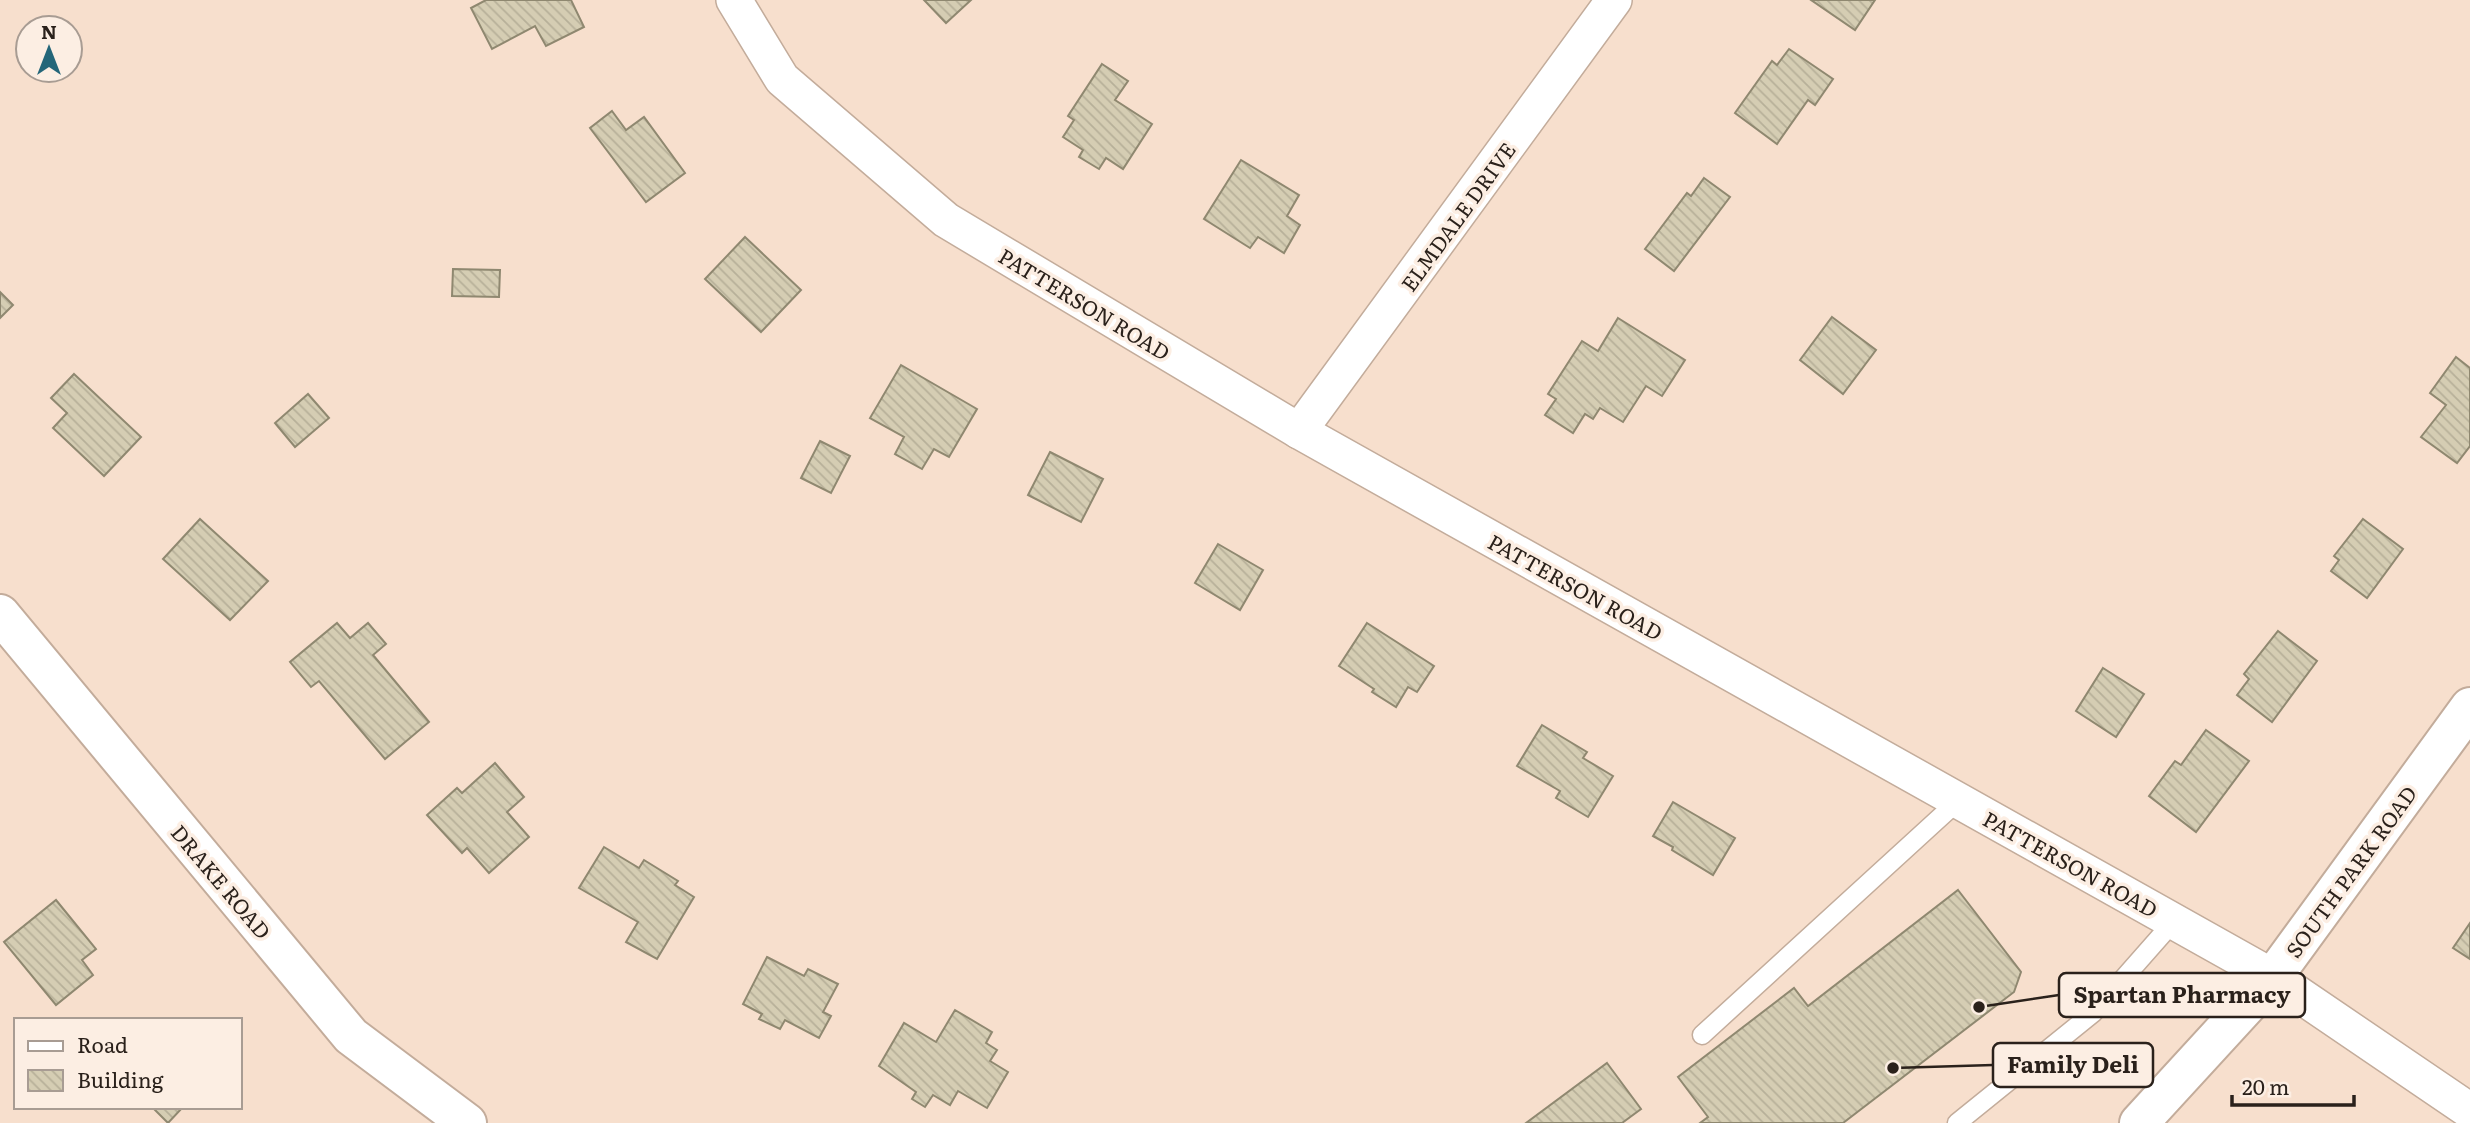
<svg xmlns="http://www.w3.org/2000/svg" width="2470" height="1123" font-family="Literata,serif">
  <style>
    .building { fill: url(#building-back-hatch); stroke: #8f8870; stroke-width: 2 }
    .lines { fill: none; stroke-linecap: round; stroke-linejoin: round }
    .lane-casing { stroke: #c3ac9b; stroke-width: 21 }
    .street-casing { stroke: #c3ac9b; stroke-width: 38 }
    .secondary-casing { stroke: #c3ac9b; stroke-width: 42 }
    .lane { stroke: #fff; stroke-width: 18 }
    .street { stroke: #fff; stroke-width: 35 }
    .secondary { stroke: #fff; stroke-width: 38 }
    .labels { text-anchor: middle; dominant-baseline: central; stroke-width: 7; stroke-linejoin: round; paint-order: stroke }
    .street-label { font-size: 21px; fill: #2a211b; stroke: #fceee3 }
    .leader { fill: none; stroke: #2a211b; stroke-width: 2.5 }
    .callout-dot { fill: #2a211b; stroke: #fceee3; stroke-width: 2.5 }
    .callout { fill: #fceee3; stroke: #2a211b; stroke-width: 2.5 }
    .callout-label { font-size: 23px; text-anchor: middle; font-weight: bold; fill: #2a211b }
  </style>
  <defs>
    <pattern id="building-back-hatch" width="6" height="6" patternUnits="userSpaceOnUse" patternTransform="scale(1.75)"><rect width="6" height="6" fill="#d5cdb3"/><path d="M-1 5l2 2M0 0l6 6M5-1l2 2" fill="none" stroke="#b7b099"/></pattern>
  </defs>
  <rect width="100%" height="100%" fill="#f7dfcd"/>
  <!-- building -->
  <g class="building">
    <polygon points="486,0 571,0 584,27 546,46 535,26 492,49 471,8"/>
    <polygon points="924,0 971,0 946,23"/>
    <polygon points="1811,0 1875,0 1855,30"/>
    <polygon points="1789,49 1833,79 1815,105 1808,100 1777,144 1735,113 1772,61 1777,65"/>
    <polygon points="1102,64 1128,81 1115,100 1152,124 1123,169 1106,158 1099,169 1079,157 1083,150 1063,137 1074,120 1068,116"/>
    <polygon points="612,111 626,130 644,117 685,173 646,202 590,128"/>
    <polygon points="1241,160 1299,195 1287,216 1300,225 1284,253 1258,237 1250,248 1204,219"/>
    <polygon points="1704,178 1730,197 1674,271 1645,249 1687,193 1691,196"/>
    <polygon points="745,237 801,290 761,332 705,279"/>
    <polygon points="453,269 500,270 499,297 452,296"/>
    <polygon points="0,292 13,305 0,318"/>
    <polygon points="1832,317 1876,350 1843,394 1800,360"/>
    <polygon points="1618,318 1685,360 1662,396 1646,386 1623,422 1600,408 1593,419 1585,414 1573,433 1545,415 1556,399 1548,394 1582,341 1598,351"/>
    <polygon points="2456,357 2470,368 2470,446 2457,463 2421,437 2446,405 2430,393"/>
    <polygon points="901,365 977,409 949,457 934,449 922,469 895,454 904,437 870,418"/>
    <polygon points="74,374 141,437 104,476 53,428 67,413 51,398"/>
    <polygon points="308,394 329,418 295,447 275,423"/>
    <polygon points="820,441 850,456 831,493 801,478"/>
    <polygon points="1050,452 1103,479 1081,522 1028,495"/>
    <polygon points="200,519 268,581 230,620 163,559"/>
    <polygon points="2363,519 2403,549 2367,598 2331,571 2339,560 2334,556"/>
    <polygon points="1218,544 1263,570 1240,610 1195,583"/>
    <polygon points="337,623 350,638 368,623 386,644 373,655 429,722 385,759 319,681 311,687 290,662"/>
    <polygon points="1367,623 1434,666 1417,692 1408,687 1396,707 1372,692 1374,689 1339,666"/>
    <polygon points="2278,631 2317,661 2272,722 2237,695 2249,679 2244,674"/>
    <polygon points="2103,668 2144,694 2116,737 2076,711"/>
    <polygon points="1542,725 1587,752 1583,758 1613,776 1588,817 1556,798 1560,791 1517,766"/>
    <polygon points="2206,730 2249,761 2196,832 2149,796 2175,761 2181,765"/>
    <polygon points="495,763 524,797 507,812 529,837 489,873 467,848 462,853 427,815 457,788 462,793"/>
    <polygon points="1673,802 1735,838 1713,875 1672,850 1673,847 1653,836"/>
    <polygon points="604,847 639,868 644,860 678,881 675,885 694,897 657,959 626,942 638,922 579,888"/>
    <polygon points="1958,890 2021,972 2014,992 1843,1123 1700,1123 1708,1117 1678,1077 1794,988 1808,1006"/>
    <polygon points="56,900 96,949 82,960 93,975 56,1005 4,942"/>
    <polygon points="2470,923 2470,959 2453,948"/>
    <polygon points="767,957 804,976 808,969 838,984 823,1012 831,1016 819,1038 785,1020 780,1029 759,1019 762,1014 743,1004"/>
    <polygon points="955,1010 992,1032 986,1043 997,1050 990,1061 1008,1072 987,1108 958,1091 950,1105 933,1095 925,1107 912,1099 916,1092 879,1066 904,1023 936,1042"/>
    <polygon points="1607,1063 1641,1109 1622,1123 1526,1123"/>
    <polygon points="152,1107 183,1107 168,1123"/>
  </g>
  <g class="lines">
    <!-- lane casing -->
    <g class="lane-casing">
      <g id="lane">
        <polyline points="1702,1035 1958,801"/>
        <polyline points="1957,1123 2093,1013 2174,921"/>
      </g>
    </g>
    <!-- street casing -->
    <g class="street-casing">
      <g id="street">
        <polyline points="734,0 782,79 946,220 1299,431 2273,977 2470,1111"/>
        <polyline points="1299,431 1614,0"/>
      </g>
    </g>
    <!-- secondary casing -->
    <g class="secondary-casing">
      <g id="secondary">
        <polyline points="0,614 351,1036 467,1123"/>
        <polyline points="2139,1123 2273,977 2470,707"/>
      </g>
    </g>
    <!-- lane -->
    <use href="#lane" class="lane"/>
    <!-- street -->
    <use href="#street" class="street"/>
    <!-- secondary -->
    <use href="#secondary" class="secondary"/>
  </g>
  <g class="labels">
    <!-- street labels -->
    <g class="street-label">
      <text transform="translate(1457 216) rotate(-54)">ELMDALE DRIVE</text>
      <text transform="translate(1085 303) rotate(31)">PATTERSON ROAD</text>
      <text transform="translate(1576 586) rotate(29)">PATTERSON ROAD</text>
      <text transform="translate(2071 863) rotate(29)">PATTERSON ROAD</text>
      <text transform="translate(2350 871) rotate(-54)">SOUTH PARK ROAD</text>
      <text transform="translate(222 881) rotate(50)">DRAKE ROAD</text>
    </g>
  </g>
  <!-- callouts -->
  <path class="leader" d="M1979 1007L2059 995M1893 1068L1993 1065"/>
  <g class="callout-dot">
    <circle cx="1979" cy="1007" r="7"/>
    <circle cx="1893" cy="1068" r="7"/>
  </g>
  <g class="callout">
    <rect x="2059" y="973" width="246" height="44" rx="7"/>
    <rect x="1993" y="1043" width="160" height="44" rx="7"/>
  </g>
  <g class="callout-label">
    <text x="2182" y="1003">Spartan Pharmacy</text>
    <text x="2073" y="1073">Family Deli</text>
  </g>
  <!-- legend -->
  <rect x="14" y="1018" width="228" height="91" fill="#fceee3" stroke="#a89c93" stroke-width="2"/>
  <rect x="28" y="1041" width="35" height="10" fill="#ffffff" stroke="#a89c93" stroke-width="2"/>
  <text x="77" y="1053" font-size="21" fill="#2a211b">Road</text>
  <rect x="28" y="1070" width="35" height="21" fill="url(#building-back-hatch)" stroke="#a89c93" stroke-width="2"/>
  <text x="77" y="1088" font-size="21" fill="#2a211b">Building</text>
  <!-- north arrow -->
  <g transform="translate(49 49)"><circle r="33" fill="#fceee3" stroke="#a89c93" stroke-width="2"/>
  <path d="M0-5L12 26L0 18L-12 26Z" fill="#246679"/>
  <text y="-10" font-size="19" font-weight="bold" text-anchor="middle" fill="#2a211b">N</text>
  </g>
  <!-- scale -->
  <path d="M2232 1095v10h122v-10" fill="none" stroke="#2a211b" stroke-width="3.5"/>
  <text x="2242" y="1095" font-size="21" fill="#2a211b" stroke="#fceee3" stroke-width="5" paint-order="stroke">20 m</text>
</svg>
